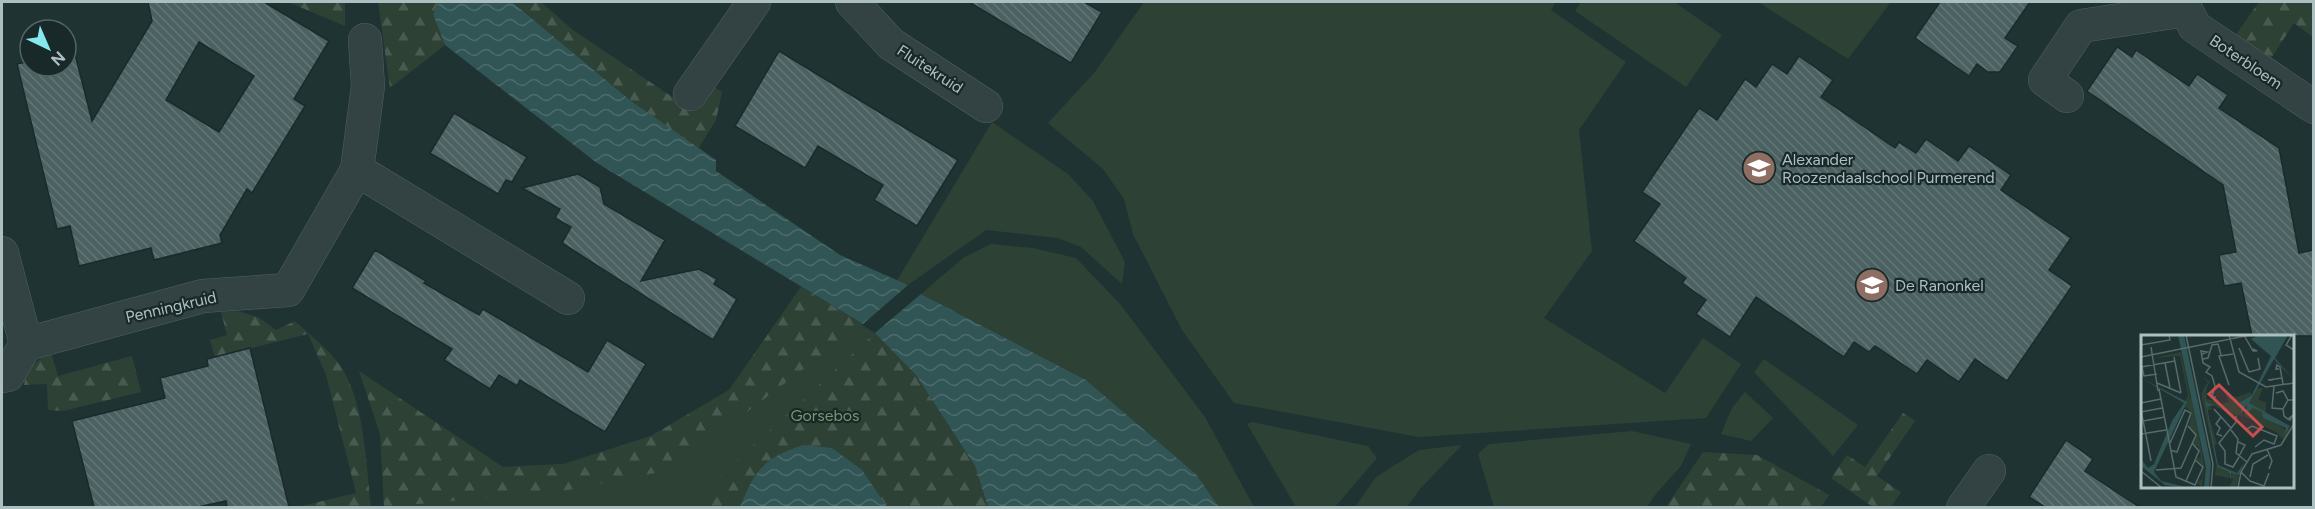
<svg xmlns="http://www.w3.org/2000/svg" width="2315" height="509" font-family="Figtree,sans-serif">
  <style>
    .green { fill: #2d4134 }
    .forest { fill: url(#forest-firs) }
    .water { fill: url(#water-waves) }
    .building { fill: url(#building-back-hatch); stroke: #1b2a2a; stroke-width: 1.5; fill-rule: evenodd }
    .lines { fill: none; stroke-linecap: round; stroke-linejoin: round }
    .minor-casing { stroke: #516162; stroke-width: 34 }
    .minor { stroke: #334344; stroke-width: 33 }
    .labels { text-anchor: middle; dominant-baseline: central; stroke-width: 4.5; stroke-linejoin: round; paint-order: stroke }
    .street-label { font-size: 16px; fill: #adc0c1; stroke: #192828 }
    .poi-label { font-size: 16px; fill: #adc0c1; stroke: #192828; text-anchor: start }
    .park-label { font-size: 16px; fill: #7b956f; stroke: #192828 }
    .inset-road { fill: none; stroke: #586b6c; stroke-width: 1.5 }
    .view { fill: #cc4e4e; fill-opacity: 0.15; stroke: #cc4e4e; stroke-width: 3 }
    .inset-edge { fill: none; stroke: #adc0c1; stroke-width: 3 }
  </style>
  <defs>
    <pattern id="forest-firs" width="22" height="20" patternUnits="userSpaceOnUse" patternTransform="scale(1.5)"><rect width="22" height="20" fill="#2d4134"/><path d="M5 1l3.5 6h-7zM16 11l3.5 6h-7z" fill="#495b50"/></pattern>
    <pattern id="water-waves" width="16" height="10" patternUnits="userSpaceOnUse" patternTransform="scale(1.5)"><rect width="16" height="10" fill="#315455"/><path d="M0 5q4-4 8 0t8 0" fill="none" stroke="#4c6b6c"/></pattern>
    <pattern id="building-back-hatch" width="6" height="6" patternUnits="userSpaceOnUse" patternTransform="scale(1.5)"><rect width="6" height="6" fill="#4b6162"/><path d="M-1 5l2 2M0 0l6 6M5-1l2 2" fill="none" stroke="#627677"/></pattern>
  </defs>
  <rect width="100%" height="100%" fill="#203333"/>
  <!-- green -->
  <g class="green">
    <polygon points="1144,2 1556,2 1551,10 1626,62 1579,130 1592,251 1544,318 1665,393 1703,338 1741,364 1706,418 1419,437 1234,403 1182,330 1133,234 1124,199 1103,169 1048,123 1094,73"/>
    <polygon points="1581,2 1674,2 1722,35 1686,87 1575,11"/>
    <polygon points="1758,2 1891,2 1848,59"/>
    <polygon points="992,122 1068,174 1093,201 1125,262 1122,284 1081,247 1058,238 986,230 908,285 896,282"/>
    <polygon points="991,244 1033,248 1076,258 1121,305 1205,417 1254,507 1219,507 1196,474 1086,380 921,294 963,258"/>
    <polygon points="801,287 875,333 916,375 988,507 380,508 503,467 564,464 651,436 729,390"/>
    <polygon points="1764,359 1858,425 1833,456 1754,372"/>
    <polygon points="1745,392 1773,418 1751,441 1721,434 1732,408"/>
    <polygon points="1252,422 1368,446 1377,458 1335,507 1296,507 1247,424"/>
    <polygon points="1632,431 1691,444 1681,466 1655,495 1647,507 1494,507 1478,454 1489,444"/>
    <polygon points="1462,445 1420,489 1407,507 1355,507 1376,477 1419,450"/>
  </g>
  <!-- forest -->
  <g class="forest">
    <polygon points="288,2 345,2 345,26"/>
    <polygon points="378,2 439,2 433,14 445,45 390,88"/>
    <polygon points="512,2 541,2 573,30 690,109 707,82 722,92 716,120 698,149 631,101"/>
    <polygon points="2259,2 2313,2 2313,37 2294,23 2270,60 2235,36"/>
    <polygon points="801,287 863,324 670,470 562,491 384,507 380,434 359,371 503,467 564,464 651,436 729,390"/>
    <path d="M238 311 258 317 276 330 295 321C310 335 330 350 341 367 365 403 366 465 371 507H297L356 493 326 375 308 334 215 357 210 340 227 335 221 312Z"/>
    <polygon points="875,333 916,375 975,466 988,507 887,507 862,470 750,482 740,507 704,507 704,491"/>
    <polygon points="50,349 58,376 132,356 141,392 63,411 48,410 47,384 24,385 27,371"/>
    <polygon points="1903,413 1915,421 1877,476 1901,492 1891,507 1873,507 1831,478 1847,455 1865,467"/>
    <polygon points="1703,452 1757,455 1829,495 1821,507 1666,507"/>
  </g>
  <!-- water -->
  <g class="water">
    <polygon points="439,2 512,2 631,101 716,160 716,171 840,255 908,285 863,324 597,163 445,45 433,14"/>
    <polygon points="921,294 1086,380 1196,474 1219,507 988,507 975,466 916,375 875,333"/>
    <path d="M803 445 832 448 862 470 887 507H740C755 469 764 458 803 445Z"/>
  </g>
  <!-- building -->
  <g class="building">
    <path d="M148 2H264L329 41 294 99 305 106 252 193 247 189 220 235 222 243 154 260 151 248 79 266 70 226 57 229 17 64 30 61V66H66V52L74 50 92 121 152 21ZM199 42 254 76 219 132 166 100Z"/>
    <polygon points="969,2 1084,2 1102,12 1071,63"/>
    <polygon points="1940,2 2030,2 2005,38 2018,46 2000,72 1988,72 1977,64 1969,76 1915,38"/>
    <polygon points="2117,47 2132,57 2136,50 2189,86 2197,74 2228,95 2219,108 2279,148 2299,253 2313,250 2313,336 2252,336 2241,283 2224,286 2219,255 2236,252 2223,185 2087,91"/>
    <polygon points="779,51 958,160 917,226 874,200 883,185 818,146 805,168 735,126"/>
    <polygon points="1799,56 1833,80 1821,97 1895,148 1899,142 1916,153 1926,139 1958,161 1969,146 2011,175 2001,190 2071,238 2049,270 2072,286 2007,381 1975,359 1959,382 1927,360 1917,374 1875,346 1869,352 1854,342 1844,357 1756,297 1730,337 1696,314 1706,300 1682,283 1686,278 1634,241 1660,204 1642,192 1699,108 1717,120 1745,79 1756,87 1772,64 1787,74"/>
    <polygon points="454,113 527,157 512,182 506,180 498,194 430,153"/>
    <polygon points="578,174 600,187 604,204 665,240 641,281 699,269 717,279 714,284 737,299 713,340 562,243 571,227 555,218 560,209 522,188"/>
    <polygon points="375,250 426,281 424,283 479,315 483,309 588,372 607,340 646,364 605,432 520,380 517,386 499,375 490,389 444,360 452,349 352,288"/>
    <polygon points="250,348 289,507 227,507 226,501 198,507 94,507 72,421 165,398 160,378 208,366 207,359"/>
    <polygon points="2066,440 2093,459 2085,471 2139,507 2045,507 2029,497"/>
  </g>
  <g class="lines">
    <!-- minor casing -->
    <g class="minor-casing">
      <g id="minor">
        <polyline points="852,2 891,44 986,106"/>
        <polyline points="690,94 754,2"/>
        <polyline points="2067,96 2045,80 2081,26 2186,10 2195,27 2314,107"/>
        <polyline points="357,170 568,298"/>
        <polyline points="2,253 26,344"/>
        <polyline points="2,376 8,375 26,344 203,296 288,290 357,170 368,86 365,40"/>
        <polyline points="1963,508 1989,471"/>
      </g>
    </g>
    <!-- minor -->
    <use href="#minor" class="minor"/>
  </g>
  <!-- icons -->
  <defs>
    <g id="school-disc" transform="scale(1.725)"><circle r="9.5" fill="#8d6e63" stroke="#192828"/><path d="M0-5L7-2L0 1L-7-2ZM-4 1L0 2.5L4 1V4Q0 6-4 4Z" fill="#fff"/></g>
  </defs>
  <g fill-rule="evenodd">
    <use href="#school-disc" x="1759" y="168"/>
    <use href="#school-disc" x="1872" y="285"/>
  </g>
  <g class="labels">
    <!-- street labels -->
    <g class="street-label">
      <text transform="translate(2246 62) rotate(34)">Boterbloem</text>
      <text transform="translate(930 69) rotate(33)">Fluitekruid</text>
      <text transform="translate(171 307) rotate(-13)">Penningkruid</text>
    </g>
    <!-- poi labels -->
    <g class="poi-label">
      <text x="1782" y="159">Alexander<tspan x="1782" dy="18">Roozendaalschool Purmerend</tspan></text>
      <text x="1895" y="285">De Ranonkel</text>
    </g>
    <!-- park labels -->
    <g class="park-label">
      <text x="825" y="415">Gorsebos</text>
    </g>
  </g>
  <!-- overview -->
  <g transform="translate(2141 335)">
    <rect width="153" height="153" fill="#203333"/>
    <path d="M40 17 49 62 44 71 50 61 63 129 61 153 56 147 61 144 62 132 55 124 60 122 57 111 51 108 55 100 48 91 51 78 45 72 40 74 47 61 39 21 13 23ZM115 53H122L117 65 125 67V82L146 96 151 91 143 105 135 97 102 81ZM109 57 111 60 101 65 100 80 95 81 66 68V64L78 67 80 74V69L88 67 85 60 96 62ZM75 132 88 137 89 143 92 137 98 142 95 153H88L92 144 74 140Z" fill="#2d4134"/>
    <path d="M65 49 66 71 72 73 66 76 76 109 73 110 76 132 60 59Z" fill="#2d4134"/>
    <path d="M37 0H43L70 129 68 153H63L65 133ZM118 0H147L134 23 153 45 133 24 108 68 149 91 144 100 145 93 122 83 121 77 112 73 105 78 106 70 101 78 102 93 99 67 111 60 130 21 110 4ZM61 41 68 47 63 59 66 68 73 70 66 72 77 130 96 138 103 128 98 140 90 138V144L88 137 76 132 63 59 67 47ZM0 43 46 67 13 137 20 146 48 153 24 150 0 131V124L7 133 13 129 31 86 43 68Z" fill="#315455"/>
    <path class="inset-road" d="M45 0 72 129 70 153M88 0 98 37 125 52 153 48M151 0 145 10 153 15M104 2 112 16H116L112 14M0 10 29 5 28 0M10 12 17 56M98 13 108 37M61 19 66 17 60 16 62 28 69 32 65 37 71 41 74 51 71 62H75M0 22 109 0M33 22 40 58M62 24 67 23 71 10 77 9 80 20M24 28 29 53M0 32 34 26M1 32 3 41 16 39M138 34H135L136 30 139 32 142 49M108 37 119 34 117 23M132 45H127L141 43M16 48 40 58M88 50 78 21 92 19M133 51 131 73 142 74M18 54 35 142 54 150 62 132 54 125M135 58 142 56 147 65H153M0 68 20 64M73 74 90 93M0 75 10 126M0 77 21 73M95 81V87L78 108 84 116V129L92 132 98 122M80 82 75 89 79 93 76 99 81 101M147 84 152 80 149 85 147 84 143 81 142 74 147 65M2 86 24 82M106 94 111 91 136 101 133 109 123 105 114 112M90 95 97 104 95 118 106 127M0 99 25 95M97 107 104 110 98 121M29 108 44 75 50 78 36 117 29 115M126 114 131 126 128 134M15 135 40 133 55 100 47 91M0 136 21 153M100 137 109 146 123 151 128 138M109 142 112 129 127 120M45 146 58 116 51 108M97 153 100 137 111 119 140 110 153 89"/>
    <path class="view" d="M78 50 121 92 112 101 68 59Z"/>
    <rect width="153" height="153" class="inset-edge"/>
  </g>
  <!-- border -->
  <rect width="2315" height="509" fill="none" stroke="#adc0c1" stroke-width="6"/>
  <!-- north arrow -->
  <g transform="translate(48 48) rotate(136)"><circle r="28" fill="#192828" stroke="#546565" stroke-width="1.5"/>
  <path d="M0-4.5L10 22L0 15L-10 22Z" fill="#85e8ee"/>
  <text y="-9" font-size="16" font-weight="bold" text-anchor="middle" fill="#adc0c1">N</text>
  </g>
</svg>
